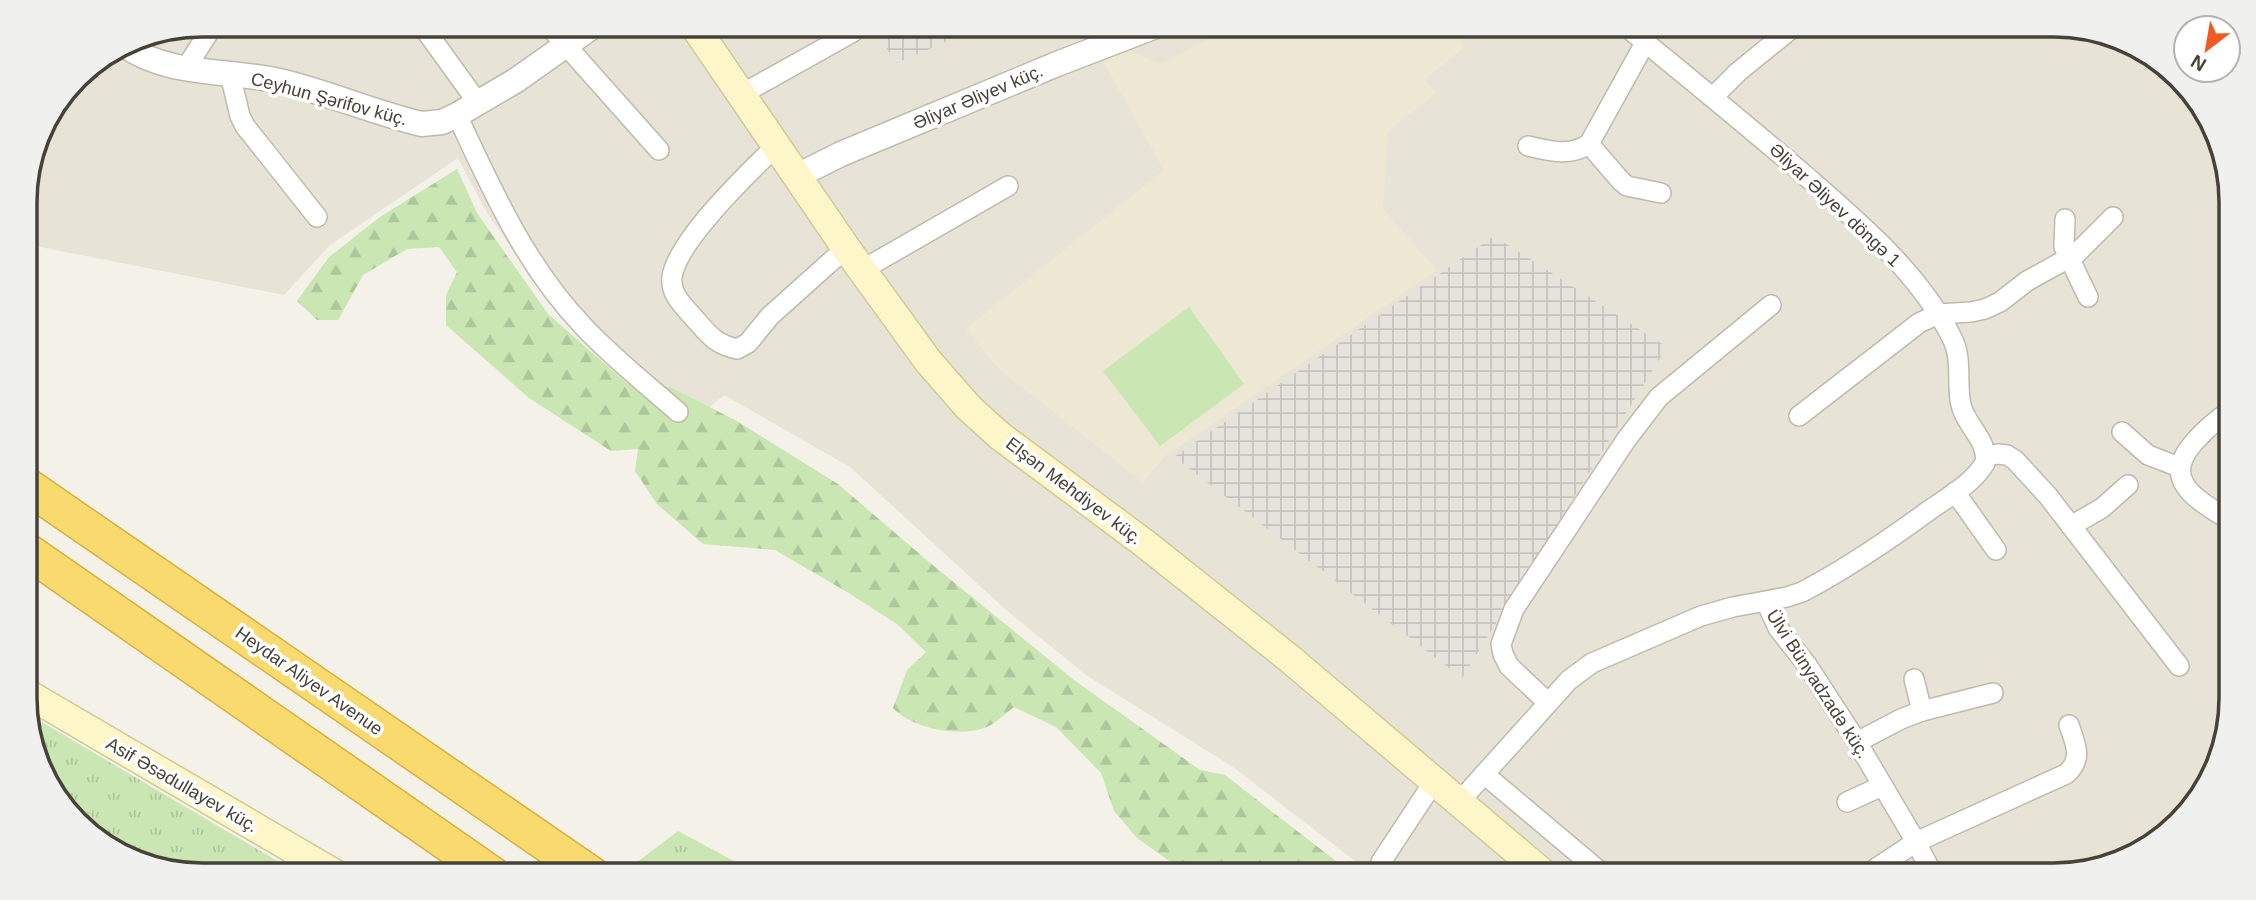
<svg xmlns="http://www.w3.org/2000/svg" width="2256" height="900" font-family="Helvetica,sans-serif">
  <style>
    .residential { fill: #e7e4d7 }
    .industrial { fill: url(#industrial-grid) }
    .education { fill: #ece8d3 }
    .grass { fill: url(#grass-tufts) }
    .forest { fill: url(#forest-firs) }
    .pitch { fill: #c9e6b3 }
    .lines { fill: none; stroke-linecap: round; stroke-linejoin: round }
    .minor-casing { stroke: #bfbaab; stroke-width: 22 }
    .tertiary-casing { stroke: #bfbaab; stroke-width: 27 }
    .secondary-casing { stroke: #d2c999; stroke-width: 31 }
    .motorway-casing { stroke: #d8b13e; stroke-width: 38 }
    .minor { stroke: #fff; stroke-width: 19 }
    .tertiary { stroke: #fff; stroke-width: 24 }
    .secondary { stroke: #fcf6c9; stroke-width: 28 }
    .motorway { stroke: #f8da6f; stroke-width: 35 }
    .labels { text-anchor: middle; dominant-baseline: central; stroke-width: 7; stroke-linejoin: round; paint-order: stroke }
    .street-label { font-size: 18px; fill: #474237; stroke: #fff }
    .rim { fill: none; stroke: #474237; stroke-width: 3.5 }
  </style>
  <defs>
    <pattern id="industrial-grid" width="8" height="8" patternUnits="userSpaceOnUse" patternTransform="scale(1.75)"><rect width="8" height="8" fill="#e6e3dd"/><path d="M0 4h8M4 0v8" fill="none" stroke="#c7c4be"/></pattern>
    <pattern id="grass-tufts" width="24" height="20" patternUnits="userSpaceOnUse" patternTransform="scale(1.75)"><rect width="24" height="20" fill="#c9e6b3"/><path d="M3 7l-1-3M5 7V3M7 7l1-3M15 17l-1-3M17 17v-4M19 17l1-3" fill="none" stroke="#aec69b"/></pattern>
    <pattern id="forest-firs" width="22" height="20" patternUnits="userSpaceOnUse" patternTransform="scale(1.75)"><rect width="22" height="20" fill="#c9e6b3"/><path d="M5 1l3.5 6h-7zM16 11l3.5 6h-7z" fill="#aec69b"/></pattern>
  </defs>
  <rect width="100%" height="100%" fill="#f3f1e8"/>
  <!-- residential -->
  <polygon class="residential" points="2054,24 2111,34 2188,85 2230,178 2231,698 2222,755 2162,839 2065,875 1373,875 1233,767 1086,675 1005,609 850,467 724,395 683,430 553,305 487,213 458,158 330,245 284,295 25,244 25,190 43,123 85,69 134,38 202,25"/>
  <!-- industrial -->
  <g class="industrial">
    <polygon points="872,25 986,25 896,63"/>
    <polygon points="1494,236 1667,347 1462,678 1174,457"/>
  </g>
  <!-- education -->
  <polygon class="education" points="1237,24 1447,25 1465,47 1425,79 1436,93 1388,131 1383,209 1437,270 1164,457 1143,482 999,369 966,329 1164,170 1103,61 1129,51 1161,64"/>
  <!-- grass -->
  <g class="grass">
    <polygon points="28,714 301,875 202,875 145,866 68,815 28,732"/>
    <polygon points="678,831 760,875 645,875 632,866"/>
  </g>
  <!-- forest -->
  <path class="forest" d="M457 169 477 213 548 314 628 384 670 387 735 420 838 484 929 562 1074 680 1200 770 1225 775 1354 875H1189L1137 838 1114 811 1101 773 1056 727 1014 707C1006 713 996 723 987 727 960 738 913 729 893 708L907 670 926 652 897 624 847 592 775 550 703 544 657 504 635 471 638 449 611 451 529 398 446 325V295L457 272 439 247 407 249 363 275 338 320H317L297 301 329 257 380 217Z"/>
  <!-- pitch -->
  <polygon class="pitch" points="1189,307 1244,384 1160,446 1103,371"/>
  <g class="lines">
    <!-- minor casing -->
    <g class="minor-casing">
      <g id="minor">
        <polyline points="421,24 478,103"/>
        <polyline points="547,24 659,150"/>
        <polyline points="189,70 191,60 214,24"/>
        <polyline points="230,74 240,116 245,126 317,217"/>
        <polyline points="742,94 853,32"/>
        <polyline points="1713,97 1738,72 1797,24"/>
        <path d="M457 115C492 190 525 265 583 326 612 357 646 384 678 412"/>
        <polyline points="1589,144 1621,181 1627,186 1661,193"/>
        <path d="M776 146C749 172 677 241 672 277 670 295 684 306 694 318 709 335 715 344 737 349L748 343 770 316 846 248"/>
        <path d="M1528 146C1550 151 1569 157 1589 144L1645 43"/>
        <polyline points="2065,219 2064,247 2088,297"/>
        <polyline points="862,270 1008,186"/>
        <path d="M2231 410C2218 419 2207 428 2197 439 2158 480 2196 499 2231 521"/>
        <polyline points="1799,416 1919,323 1938,314 1971,312 1985,309 2000,302 2027,281 2076,254 2113,217"/>
        <polyline points="2122,432 2148,455 2179,467"/>
        <polyline points="1986,456 1998,454 2007,455 2015,460 2048,496 2179,666"/>
        <polyline points="1955,492 1996,550"/>
        <polyline points="2071,526 2102,508 2128,485"/>
        <polyline points="1766,602 1778,628 1807,665 1857,742 1916,842 1933,875"/>
        <polyline points="1914,679 1922,711"/>
        <polyline points="1548,703 1509,666 1503,654 1501,644 1514,609 1626,440 1659,397 1771,305"/>
        <polyline points="1857,742 1901,719 1922,711 1993,693"/>
        <polyline points="1484,774 1604,875"/>
        <path d="M1460 801 1569 680 1592 663 1701 616 1733 607 1787 597 1802 592C1848 568 1890 539 1931 509 1950 496 1973 483 1985 463 1989 441 1966 426 1961 405 1956 383 1963 359 1952 338 1920 274 1860 223 1807 177 1747 125 1685 75 1623 24"/>
        <polyline points="1847,802 1882,786"/>
        <polyline points="1381,862 1435,780"/>
        <path d="M1866 875 1916 842 2066 774C2084 759 2075 743 2069 725"/>
      </g>
    </g>
    <!-- tertiary casing -->
    <g class="tertiary-casing">
      <g id="tertiary">
        <path d="M124 45C170 77 226 69 279 81 327 92 374 113 422 124L442 122 457 115 515 81 596 24"/>
        <polyline points="797,176 841,154 1057,64 1161,24"/>
      </g>
    </g>
    <!-- secondary casing -->
    <g class="secondary-casing">
      <g id="secondary">
        <polyline points="693,24 846,248 928,361 968,407 1000,436 1144,543 1290,659 1545,875"/>
        <polyline points="28,694 337,875"/>
      </g>
    </g>
    <!-- motorway casing -->
    <g class="motorway-casing">
      <g id="motorway">
        <polyline points="27,486 592,875"/>
        <polyline points="27,551 493,875"/>
      </g>
    </g>
    <!-- minor -->
    <use href="#minor" class="minor"/>
    <!-- tertiary -->
    <use href="#tertiary" class="tertiary"/>
    <!-- secondary -->
    <use href="#secondary" class="secondary"/>
    <!-- motorway -->
    <use href="#motorway" class="motorway"/>
  </g>
  <g class="labels">
    <!-- street labels -->
    <g class="street-label">
      <text transform="translate(978 97) rotate(-23)">Əliyar Əliyev küç.</text>
      <text transform="translate(329 99) rotate(15)">Ceyhun Şərifov küç.</text>
      <text transform="translate(1835 205) rotate(43)">Əliyar Əliyev döngə 1</text>
      <text transform="translate(1074 491) rotate(37)">Elşən Mehdiyev küç.</text>
      <text transform="translate(309 681) rotate(35)">Heydar Aliyev Avenue</text>
      <text transform="translate(1818 684) rotate(57)">Ülvi Bünyadzadə küç.</text>
      <text transform="translate(182 785) rotate(30)">Asif Əsədullayev küç.</text>
    </g>
  </g>
  <!-- crop -->
  <path d="M0 0H2256V900H0ZM202 37H2054A165 165 0 0 1 2219 202V698A165 165 0 0 1 2054 863H202A165 165 0 0 1 37 698V202A165 165 0 0 1 202 37Z" fill="#f0f0ef" fill-rule="evenodd"/>
  <path class="rim" d="M202 37H2054A165 165 0 0 1 2219 202V698A165 165 0 0 1 2054 863H202A165 165 0 0 1 37 698V202A165 165 0 0 1 202 37Z"/>
  <!-- north arrow -->
  <g transform="translate(2207 49) rotate(211)"><circle r="33" fill="#ffffff" stroke="#b5b3af" stroke-width="2"/>
  <path d="M0-5L12 26L0 18L-12 26Z" fill="#f25821"/>
  <text y="-10" font-size="19" font-weight="bold" text-anchor="middle" fill="#474237">N</text>
  </g>
</svg>
